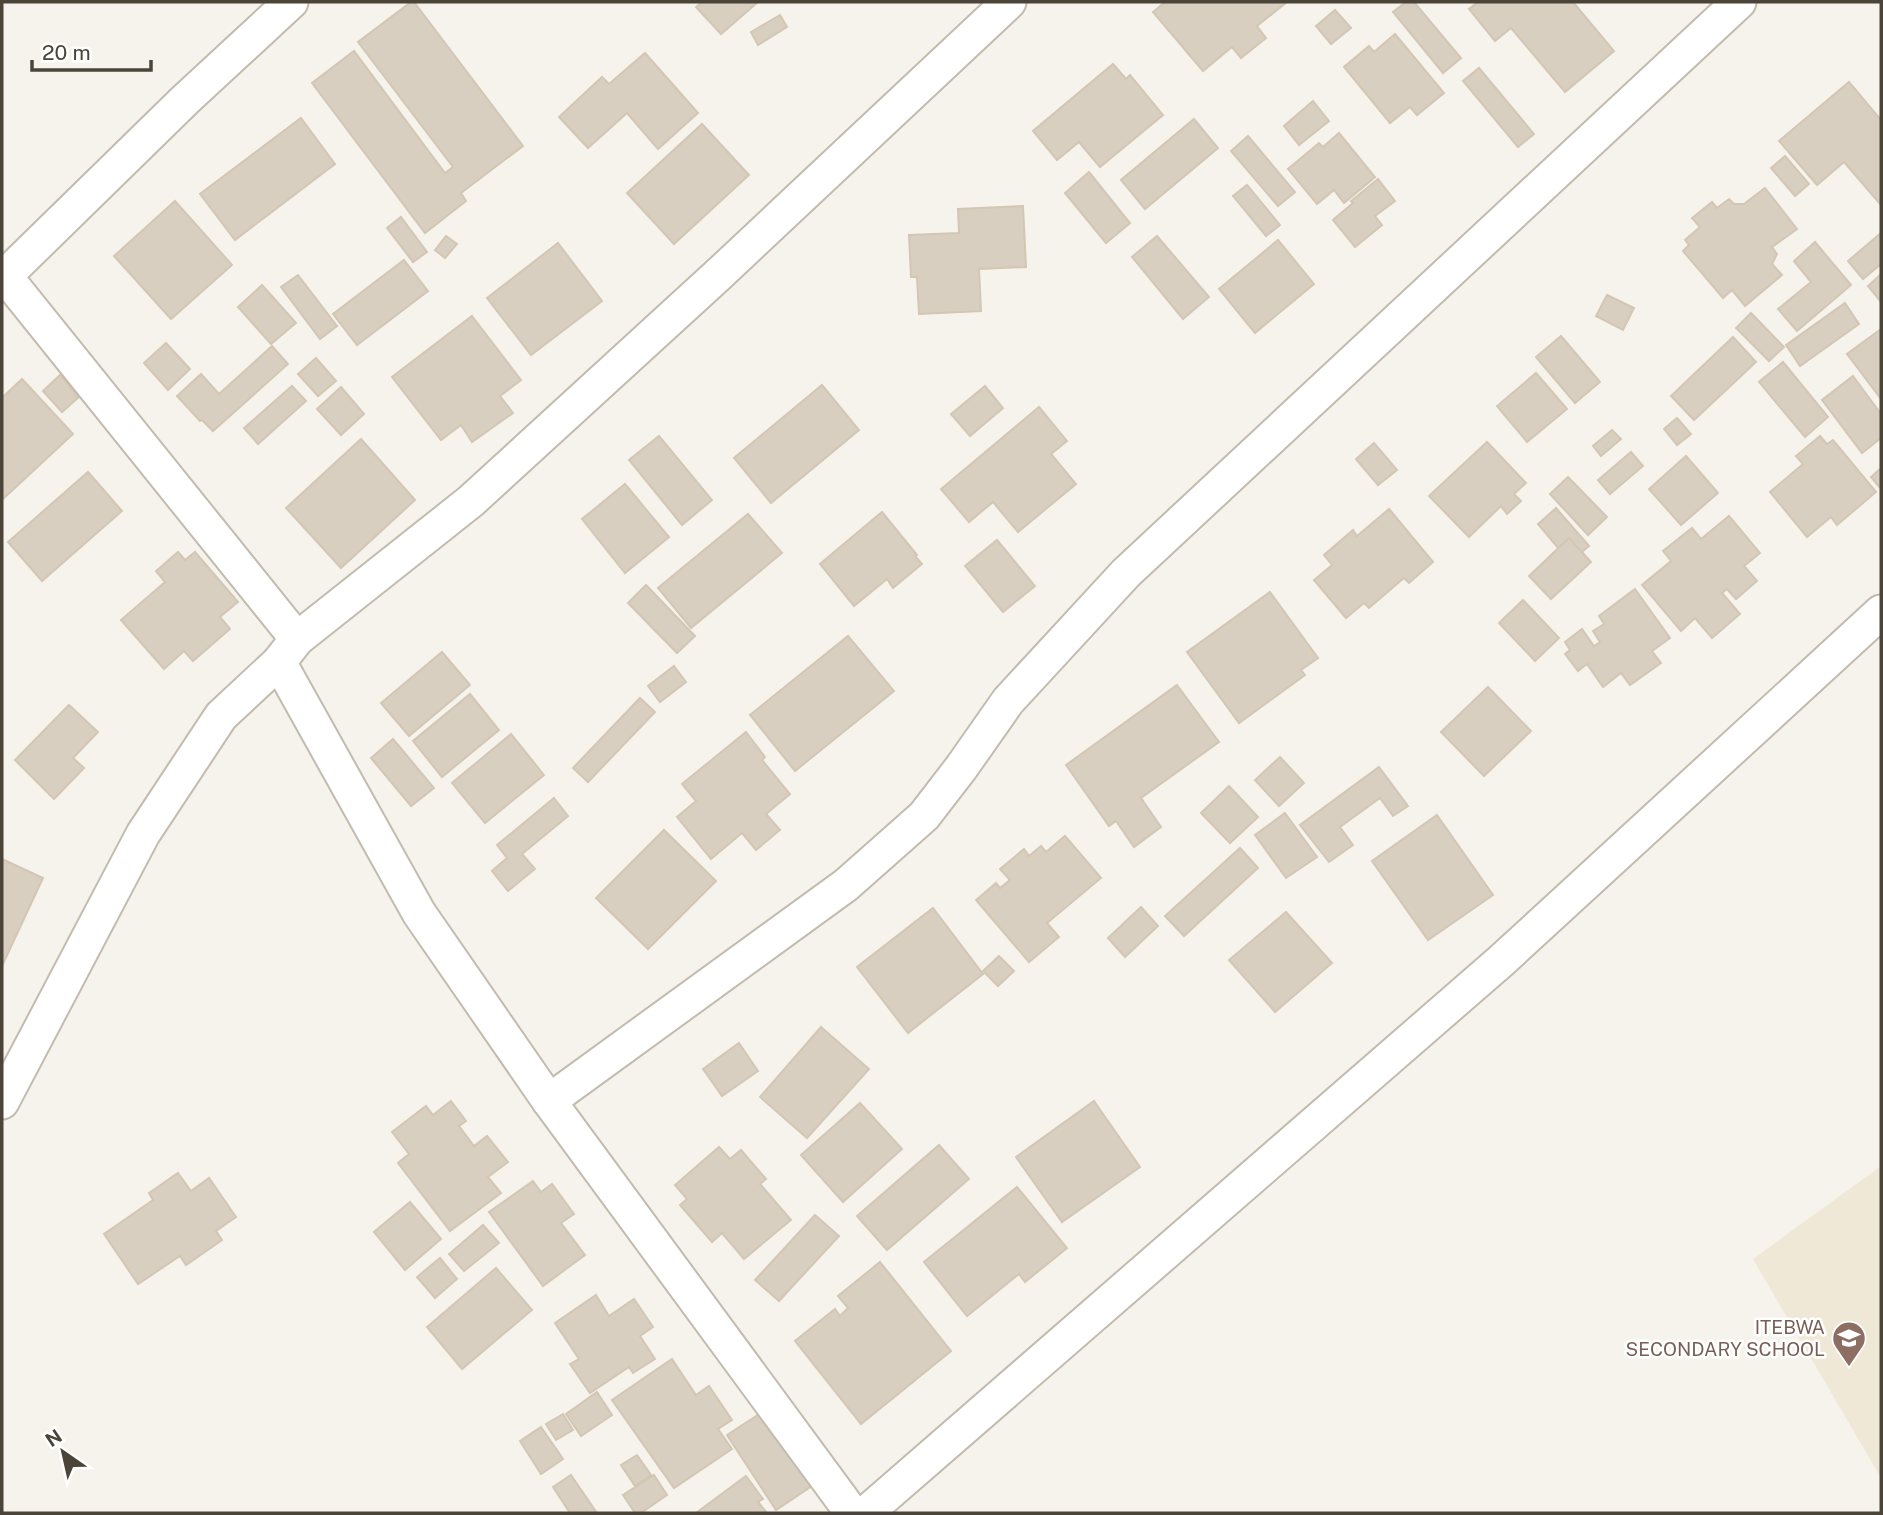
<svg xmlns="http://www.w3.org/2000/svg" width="1883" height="1515" font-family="'Public Sans',sans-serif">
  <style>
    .education { fill: #efe8d6 }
    .building { fill: #d8cfc1; stroke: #d3c7b4; stroke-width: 2 }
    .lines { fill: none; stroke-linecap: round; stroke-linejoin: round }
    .street-casing { stroke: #c2bbae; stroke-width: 37 }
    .street { stroke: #fff; stroke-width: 33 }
    .labels { text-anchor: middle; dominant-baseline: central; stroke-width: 5; stroke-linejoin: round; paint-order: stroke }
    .education-label { font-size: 19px; fill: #785e54; stroke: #fff; text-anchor: end }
  </style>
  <rect width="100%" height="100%" fill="#f6f3ec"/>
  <!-- education -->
  <polygon class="education" points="1881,1166 1881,1478 1753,1259"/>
  <!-- building -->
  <g class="building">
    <polygon points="411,2 414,2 523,146 461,193 466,201 425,233 312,83 354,51 445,173 453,167 358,42"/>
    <polygon points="702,2 758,2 721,34 696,7"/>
    <polygon points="1165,2 1287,2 1257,26 1266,38 1241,58 1232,47 1203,71 1153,12"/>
    <polygon points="1406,2 1414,2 1461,58 1443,73 1393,12"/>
    <polygon points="1478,2 1573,2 1614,51 1565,92 1511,28 1495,41 1469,9"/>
    <polygon points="1335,10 1351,28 1331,44 1316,26"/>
    <polygon points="780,15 787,27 758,45 751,32"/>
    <polygon points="1395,34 1444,93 1417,115 1410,107 1390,123 1344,67 1369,46 1374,52"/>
    <polygon points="645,53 698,113 658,149 627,113 588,148 559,117 602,77 609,84"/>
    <polygon points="1113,64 1126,79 1130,75 1163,115 1100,167 1079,142 1057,160 1033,131"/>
    <polygon points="1479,68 1534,134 1518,147 1463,81"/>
    <polygon points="1849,82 1881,120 1881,205 1844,162 1817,185 1779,141"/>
    <polygon points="1313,101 1329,121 1299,145 1284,126"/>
    <polygon points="301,118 335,164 235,240 200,194"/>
    <polygon points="1194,119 1218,148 1145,209 1121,180"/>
    <polygon points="702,124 749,175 674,244 627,193"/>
    <polygon points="1339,133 1375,177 1344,203 1334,190 1317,204 1288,169 1319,143 1323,147"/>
    <polygon points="1248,136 1295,192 1278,206 1231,151"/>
    <polygon points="1785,156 1809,184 1795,196 1771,168"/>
    <polygon points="1089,172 1130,223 1106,243 1065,193"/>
    <polygon points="1378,179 1395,201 1375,216 1382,225 1355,247 1333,220 1353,203 1351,201"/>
    <polygon points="1247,185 1280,225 1266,236 1233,196"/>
    <polygon points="1765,188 1797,229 1772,247 1777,254 1772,264 1782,275 1745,306 1732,290 1723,298 1683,251 1689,245 1685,240 1700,227 1692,218 1712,202 1717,208 1729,199 1734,204 1744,204"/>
    <polygon points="175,201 232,265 171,319 114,256"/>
    <polygon points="1023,206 1026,267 979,269 981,311 919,314 917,277 911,277 909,235 959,233 958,209"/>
    <polygon points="401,217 427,252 413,262 387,228"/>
    <polygon points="1881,233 1881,264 1863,279 1848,261"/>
    <polygon points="446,236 457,244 445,258 435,250"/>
    <polygon points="1157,236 1209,297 1183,319 1132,257"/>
    <polygon points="1278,240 1314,284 1255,333 1219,289"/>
    <polygon points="1815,242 1851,285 1797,331 1778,309 1811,282 1794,261"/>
    <polygon points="558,243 602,301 531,355 487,298"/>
    <polygon points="404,260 428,291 357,345 333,314"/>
    <polygon points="1881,274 1881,302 1868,286"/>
    <polygon points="298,275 337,326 320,339 281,287"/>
    <polygon points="262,285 296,323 271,344 238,307"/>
    <polygon points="1607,295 1634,308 1623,330 1596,316"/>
    <polygon points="1845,303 1859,324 1800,366 1786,345"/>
    <polygon points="1751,313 1784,347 1769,361 1736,328"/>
    <polygon points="472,316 521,380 500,396 513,413 472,442 461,425 441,440 392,377"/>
    <polygon points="1881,329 1881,399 1847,354"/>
    <polygon points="1561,336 1600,382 1575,403 1536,357"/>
    <polygon points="1733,337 1756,362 1694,420 1671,396"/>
    <polygon points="166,343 190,369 168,390 144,363"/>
    <polygon points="272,346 288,364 213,431 202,420 200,421 177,396 201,374 219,394"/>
    <polygon points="316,358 336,381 318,396 298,374"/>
    <polygon points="1783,362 1828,417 1805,437 1759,382"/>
    <polygon points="1536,373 1567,409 1527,442 1497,406"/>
    <polygon points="60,375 79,397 62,412 43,391"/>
    <polygon points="1853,376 1881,414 1881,438 1862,453 1822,400"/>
    <polygon points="22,379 73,434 2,500 2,398"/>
    <polygon points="822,385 859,430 771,503 734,458"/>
    <polygon points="292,386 306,401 258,444 244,428"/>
    <polygon points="985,386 1003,408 970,436 951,414"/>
    <polygon points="341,387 364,414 341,435 317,409"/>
    <polygon points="1039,407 1067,441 1051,454 1076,484 1018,532 993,502 969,522 941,489"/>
    <polygon points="1677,418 1691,434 1677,445 1664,429"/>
    <polygon points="1612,430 1621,439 1601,456 1593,446"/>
    <polygon points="659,436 712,500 682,525 629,460"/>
    <polygon points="1820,436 1827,444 1833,440 1876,492 1837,525 1831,517 1807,537 1770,492 1803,464 1796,456"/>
    <polygon points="361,439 415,500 341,568 286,508"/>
    <polygon points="1487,442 1526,483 1514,494 1521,501 1507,514 1501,506 1469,537 1429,496"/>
    <polygon points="1374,443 1397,470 1378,485 1356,459"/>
    <polygon points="1631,452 1643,466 1610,494 1598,480"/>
    <polygon points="1686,456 1718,493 1681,525 1649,489"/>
    <polygon points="1881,468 1881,489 1871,477"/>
    <polygon points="88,472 122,511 42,581 8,542"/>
    <polygon points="1568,477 1607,517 1588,535 1550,494"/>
    <polygon points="625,484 669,537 625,573 582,519"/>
    <polygon points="1556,508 1589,546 1570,562 1538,524"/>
    <polygon points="1389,509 1433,562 1409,583 1404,578 1369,608 1364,603 1346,618 1314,580 1332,565 1324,555 1353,530 1357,536"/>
    <polygon points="882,512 917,555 915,556 922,564 893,588 887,579 854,606 820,564"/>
    <polygon points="748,514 782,553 691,628 658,588"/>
    <polygon points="1729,516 1760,553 1744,566 1757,581 1736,599 1727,589 1722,593 1740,614 1712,638 1695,618 1681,631 1642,585 1671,561 1663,551 1692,528 1701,539"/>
    <polygon points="1569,538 1591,562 1551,599 1529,576"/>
    <polygon points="997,540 1035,586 1003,612 965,566"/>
    <polygon points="178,552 185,560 195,552 238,602 220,617 230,629 193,661 184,651 164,669 121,620 165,582 156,571"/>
    <polygon points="646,585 695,636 677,653 628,603"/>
    <polygon points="1635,589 1670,638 1652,651 1661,663 1630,685 1621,673 1603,687 1587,664 1578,671 1565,654 1570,650 1565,642 1582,629 1594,646 1600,642 1593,631 1604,624 1599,616"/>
    <polygon points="1270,592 1318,658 1301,670 1305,675 1239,723 1187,652"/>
    <polygon points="1523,600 1559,638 1535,661 1499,623"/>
    <polygon points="848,636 894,691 795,771 750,715"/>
    <polygon points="442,652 470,685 409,736 381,703"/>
    <polygon points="674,666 686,682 660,702 648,686"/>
    <polygon points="1177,685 1219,742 1141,798 1161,827 1134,847 1116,821 1109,826 1066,765"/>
    <polygon points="1488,687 1531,731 1484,776 1441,732"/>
    <polygon points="470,694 499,730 442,777 413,741"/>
    <polygon points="640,698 655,712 588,782 573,768"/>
    <polygon points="69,705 98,732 73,758 84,768 54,799 15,760"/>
    <polygon points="746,732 765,757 762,760 790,794 766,814 780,830 756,850 742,833 711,859 677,817 696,801 682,784"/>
    <polygon points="511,734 544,775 485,823 452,783"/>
    <polygon points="393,739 434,788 411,806 371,758"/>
    <polygon points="1280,757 1304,783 1279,806 1255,780"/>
    <polygon points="1379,767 1408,806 1393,816 1380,798 1340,827 1353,845 1329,862 1300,825"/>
    <polygon points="1229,786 1258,817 1230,843 1201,813"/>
    <polygon points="554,798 568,816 522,854 535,869 508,891 492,871 507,858 497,845"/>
    <polygon points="1285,813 1317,857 1286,878 1255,835"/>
    <polygon points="1437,815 1493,895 1428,940 1372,861"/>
    <polygon points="664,830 716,881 648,949 596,898"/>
    <polygon points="1065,836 1101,878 1047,923 1059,937 1029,962 976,900 996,883 1000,888 1010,880 1000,869 1024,849 1029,856 1041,846 1046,852"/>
    <polygon points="1240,848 1258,868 1184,936 1165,916"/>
    <polygon points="2,859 43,878 2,966"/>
    <polygon points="1141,907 1158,926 1125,957 1108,938"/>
    <polygon points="933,908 983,974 908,1033 857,967"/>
    <polygon points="1286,912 1332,963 1275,1012 1229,960"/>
    <polygon points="999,956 1014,971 998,986 983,971"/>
    <polygon points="821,1027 869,1069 807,1138 760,1097"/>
    <polygon points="739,1043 758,1071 722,1096 703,1069"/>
    <polygon points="451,1101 466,1121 459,1126 474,1146 487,1136 508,1162 488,1177 501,1193 450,1231 398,1163 409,1154 392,1132 426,1106 433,1115"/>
    <polygon points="1094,1101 1140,1167 1062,1222 1016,1157"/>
    <polygon points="860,1103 902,1149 843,1202 801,1155"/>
    <polygon points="939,1145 969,1179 887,1250 857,1216"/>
    <polygon points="719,1147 730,1159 741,1150 766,1179 760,1184 791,1220 744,1259 722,1233 712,1242 680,1205 687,1199 675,1185"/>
    <polygon points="178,1173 191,1191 209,1178 236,1217 216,1231 222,1240 186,1265 180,1256 138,1284 104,1234 153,1200 149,1193"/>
    <polygon points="533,1181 541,1192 552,1184 574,1214 561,1223 585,1255 543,1286 489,1212"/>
    <polygon points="1017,1187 1067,1248 1025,1282 1019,1274 967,1316 924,1262"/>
    <polygon points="410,1202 441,1239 405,1270 374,1232"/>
    <polygon points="815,1215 839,1236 779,1301 755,1280"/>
    <polygon points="483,1225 499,1243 464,1271 449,1254"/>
    <polygon points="440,1258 457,1279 435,1298 417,1277"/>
    <polygon points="880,1262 951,1351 861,1424 795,1341 835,1309 840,1316 848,1308 838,1296"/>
    <polygon points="496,1268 532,1310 462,1369 427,1327"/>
    <polygon points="596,1295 609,1316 634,1299 653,1327 640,1336 655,1359 633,1373 629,1367 590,1393 570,1364 579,1359 555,1323"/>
    <polygon points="672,1359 696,1395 709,1386 732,1420 718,1429 732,1449 674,1488 612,1400"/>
    <polygon points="597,1392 612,1415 581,1436 566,1414"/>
    <polygon points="764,1411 812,1486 776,1510 727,1435"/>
    <polygon points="563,1414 573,1430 556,1440 546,1424"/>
    <polygon points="541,1427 563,1459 541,1474 520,1441"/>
    <polygon points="637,1455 651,1475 635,1486 621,1465"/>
    <polygon points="571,1475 597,1513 570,1513 553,1487"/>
    <polygon points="654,1475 667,1495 641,1513 635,1513 623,1495"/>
    <polygon points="746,1476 763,1499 758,1502 767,1513 696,1513"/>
  </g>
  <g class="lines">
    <!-- street casing -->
    <g class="street-casing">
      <g id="street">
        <polyline points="5,276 297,639"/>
        <polyline points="2,279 185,100 291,2"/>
        <polyline points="279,662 419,913 549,1101 852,1513"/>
        <polyline points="549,1101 846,885 924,816 961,768 1008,701 1126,573 1739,2"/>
        <polyline points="2,1102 143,834 221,716 279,662 297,639 471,501 718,275 1009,2"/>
        <polyline points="866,1513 1501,961 1881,612"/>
      </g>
    </g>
    <!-- street -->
    <use href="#street" class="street"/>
  </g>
  <!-- icons -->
  <defs>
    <g id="school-pin" transform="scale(1.75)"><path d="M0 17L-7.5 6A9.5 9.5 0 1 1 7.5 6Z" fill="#8d6e63" stroke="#fff"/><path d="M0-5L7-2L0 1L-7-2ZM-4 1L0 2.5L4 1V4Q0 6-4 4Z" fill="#fff"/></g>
  </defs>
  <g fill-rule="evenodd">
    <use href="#school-pin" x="1849" y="1338"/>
  </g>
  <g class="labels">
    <!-- education labels -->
    <g class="education-label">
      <text x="1825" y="1327">ITEBWA<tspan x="1825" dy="22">SECONDARY SCHOOL</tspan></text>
    </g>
  </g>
  <!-- border -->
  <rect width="1883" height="1515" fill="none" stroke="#4b4439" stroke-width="7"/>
  <!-- north arrow -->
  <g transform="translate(63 1452) rotate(326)" stroke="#ffffff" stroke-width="5" paint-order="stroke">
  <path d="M0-5L12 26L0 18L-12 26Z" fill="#4b4439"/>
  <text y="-10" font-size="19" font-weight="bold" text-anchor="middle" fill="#4b4439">N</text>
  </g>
  <!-- scale -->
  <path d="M32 60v10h119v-10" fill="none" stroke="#4b4439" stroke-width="3.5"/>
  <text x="42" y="60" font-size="21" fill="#4b4439" stroke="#ffffff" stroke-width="5" paint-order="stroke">20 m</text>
</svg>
